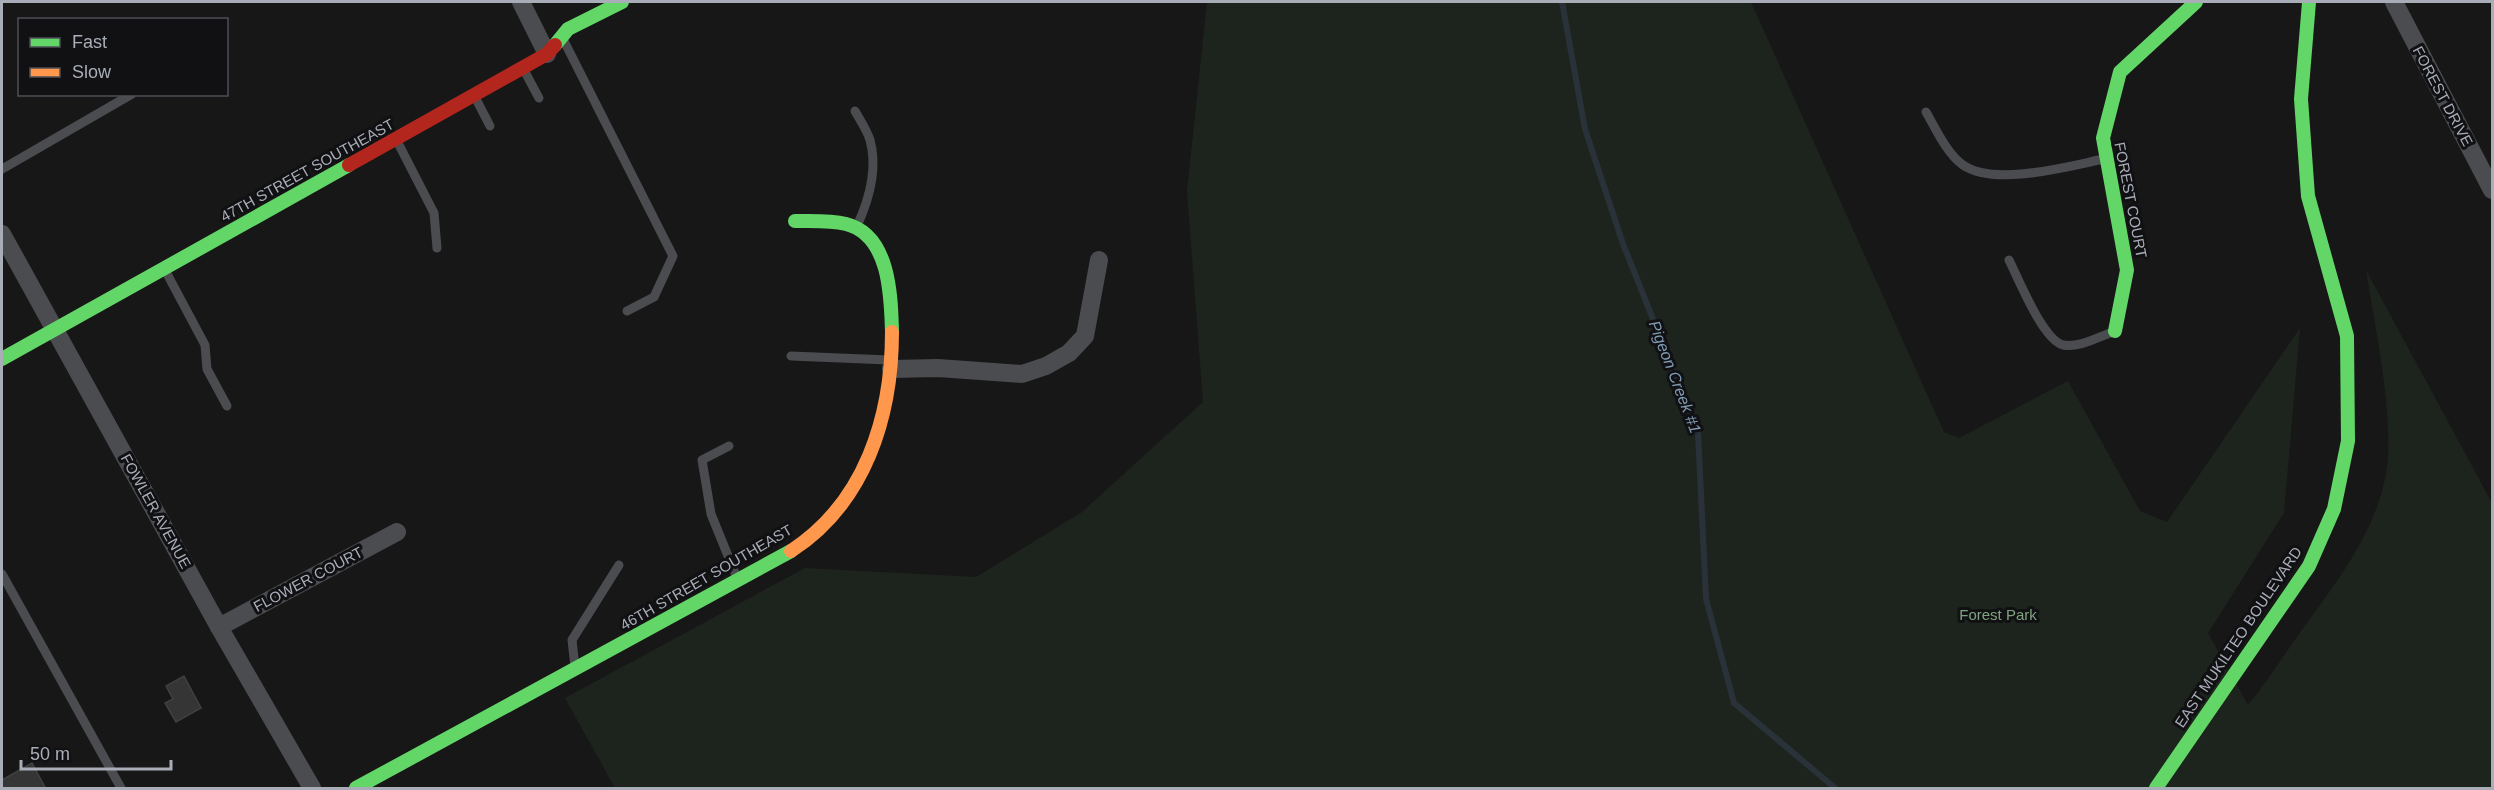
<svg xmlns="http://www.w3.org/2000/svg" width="2494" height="790" font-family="Arial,sans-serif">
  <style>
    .green { fill: #1d241e }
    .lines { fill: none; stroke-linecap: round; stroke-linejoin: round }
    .stream { stroke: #2a3239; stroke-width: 6 }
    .building { fill: #353536; stroke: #3f4043; stroke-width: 1.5 }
    .lane { stroke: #4b4c50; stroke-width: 9 }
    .street { stroke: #4b4c50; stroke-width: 18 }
    .fast { stroke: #63d668; stroke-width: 14 }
    .slow { stroke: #ff974d; stroke-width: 14 }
    .jam { stroke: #b3261e; stroke-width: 14 }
    .labels { text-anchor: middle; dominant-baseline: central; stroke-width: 6; stroke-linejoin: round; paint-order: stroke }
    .street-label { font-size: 15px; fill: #a8adb8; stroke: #111113 }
    .park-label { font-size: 15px; fill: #7fa381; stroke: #111113 }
    .water-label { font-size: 16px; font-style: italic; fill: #7f9bb3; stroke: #111113 }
  </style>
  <rect width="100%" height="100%" fill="#171717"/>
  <!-- green -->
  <path class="green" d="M1207 2H1751L1944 432 1959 438 2068 381 2140 511 2167 522 2300 328 2284 513 2208 633 2248 705C2266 683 2282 658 2299 634 2337 581 2383 525 2388 457 2391 399 2375 328 2366 270L2492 503V788H615L565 698 805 568 976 577 1082 512 1203 402 1187 191Z"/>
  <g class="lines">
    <!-- stream -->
    <polyline class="stream" points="1562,2 1585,129 1623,244 1698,432 1706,599 1734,703 1835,788"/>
  </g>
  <!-- building -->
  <g class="building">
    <polygon points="184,676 201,708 176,722 165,703 173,699 166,686"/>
    <polygon points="32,763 46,789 2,789 2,780"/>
  </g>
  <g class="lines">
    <!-- lane -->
    <g class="lane">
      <polyline points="563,39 673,256 654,297 627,311"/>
      <polyline points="524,70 539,98"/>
      <polyline points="475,97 490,126"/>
      <path d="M855 111C860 120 867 130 870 140 878 169 869 200 857 226"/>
      <path d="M1926 112C1936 129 1947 154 1963 165 1995 187 2069 166 2104 159"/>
      <polyline points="397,141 434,213 437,248"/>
      <polyline points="2,169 132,94"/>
      <path d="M2009 260C2019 280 2043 340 2063 345 2079 348 2098 337 2113 332"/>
      <polyline points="165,270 205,345 207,369 227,406"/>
      <polyline points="791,356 889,360"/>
      <polyline points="729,446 702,460 711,514 737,578"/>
      <polyline points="2,574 121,788"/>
      <polyline points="575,667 572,640 619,565"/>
    </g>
    <!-- street -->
    <g class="street">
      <polyline points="521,2 547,54"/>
      <polyline points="2394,2 2492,190"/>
      <polyline points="2,234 219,627 312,788"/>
      <polyline points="891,369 938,368 1022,374 1046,366 1069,353 1085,336 1099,260"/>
      <polyline points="219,627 397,532"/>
    </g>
    <!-- fast -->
    <g class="fast">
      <polyline points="555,45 568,29 622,2"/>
      <path d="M795 221C812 221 830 220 846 224 890 235 891 296 892 332"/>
      <polyline points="2115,331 2127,270 2103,138 2120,72 2196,2"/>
      <polyline points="2,359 349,165"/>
      <polyline points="356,788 791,551"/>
      <polyline points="2156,788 2309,566 2334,509 2348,441 2347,336 2308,196 2301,99 2309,2"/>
    </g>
    <!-- slow -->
    <path class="slow" d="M791 551C865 503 892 417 892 332"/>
    <!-- jam -->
    <polyline class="jam" points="349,165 547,54 555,45"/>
  </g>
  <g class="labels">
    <!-- street labels -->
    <g class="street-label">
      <text transform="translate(2443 96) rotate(62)">FOREST DRIVE</text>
      <text transform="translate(307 170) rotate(-29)">47TH STREET SOUTHEAST</text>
      <text transform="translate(2131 200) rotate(79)">FOREST COURT</text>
      <text transform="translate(156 511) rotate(61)">FOWLER AVENUE</text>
      <text transform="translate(706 577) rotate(-30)">46TH STREET SOUTHEAST</text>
      <text transform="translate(308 579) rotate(-28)">FLOWER COURT</text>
      <text transform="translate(2238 637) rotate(-56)">EAST MUKILTEO BOULEVARD</text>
    </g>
    <!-- park labels -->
    <g class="park-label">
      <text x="1998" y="614">Forest Park</text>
    </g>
    <!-- water labels -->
    <g class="water-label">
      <text transform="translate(1675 377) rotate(69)">Pigeon Creek #1</text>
    </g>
  </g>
  <!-- border -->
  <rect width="2494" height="790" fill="none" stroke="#a8adb8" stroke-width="6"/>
  <!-- legend -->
  <rect x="18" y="18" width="210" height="78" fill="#111113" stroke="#4d4f55" stroke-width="1.5"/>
  <rect x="30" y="38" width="30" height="9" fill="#63d668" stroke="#4d4f55" stroke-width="1.5"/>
  <text x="72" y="48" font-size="18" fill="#a8adb8">Fast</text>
  <rect x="30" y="68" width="30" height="9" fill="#ff974d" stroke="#4d4f55" stroke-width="1.5"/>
  <text x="72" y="78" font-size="18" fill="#a8adb8">Slow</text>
  <!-- scale -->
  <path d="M21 760v9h150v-9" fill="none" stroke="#a8adb8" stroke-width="3"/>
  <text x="30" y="760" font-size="18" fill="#a8adb8" stroke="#111113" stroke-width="4.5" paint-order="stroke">50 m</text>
</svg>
